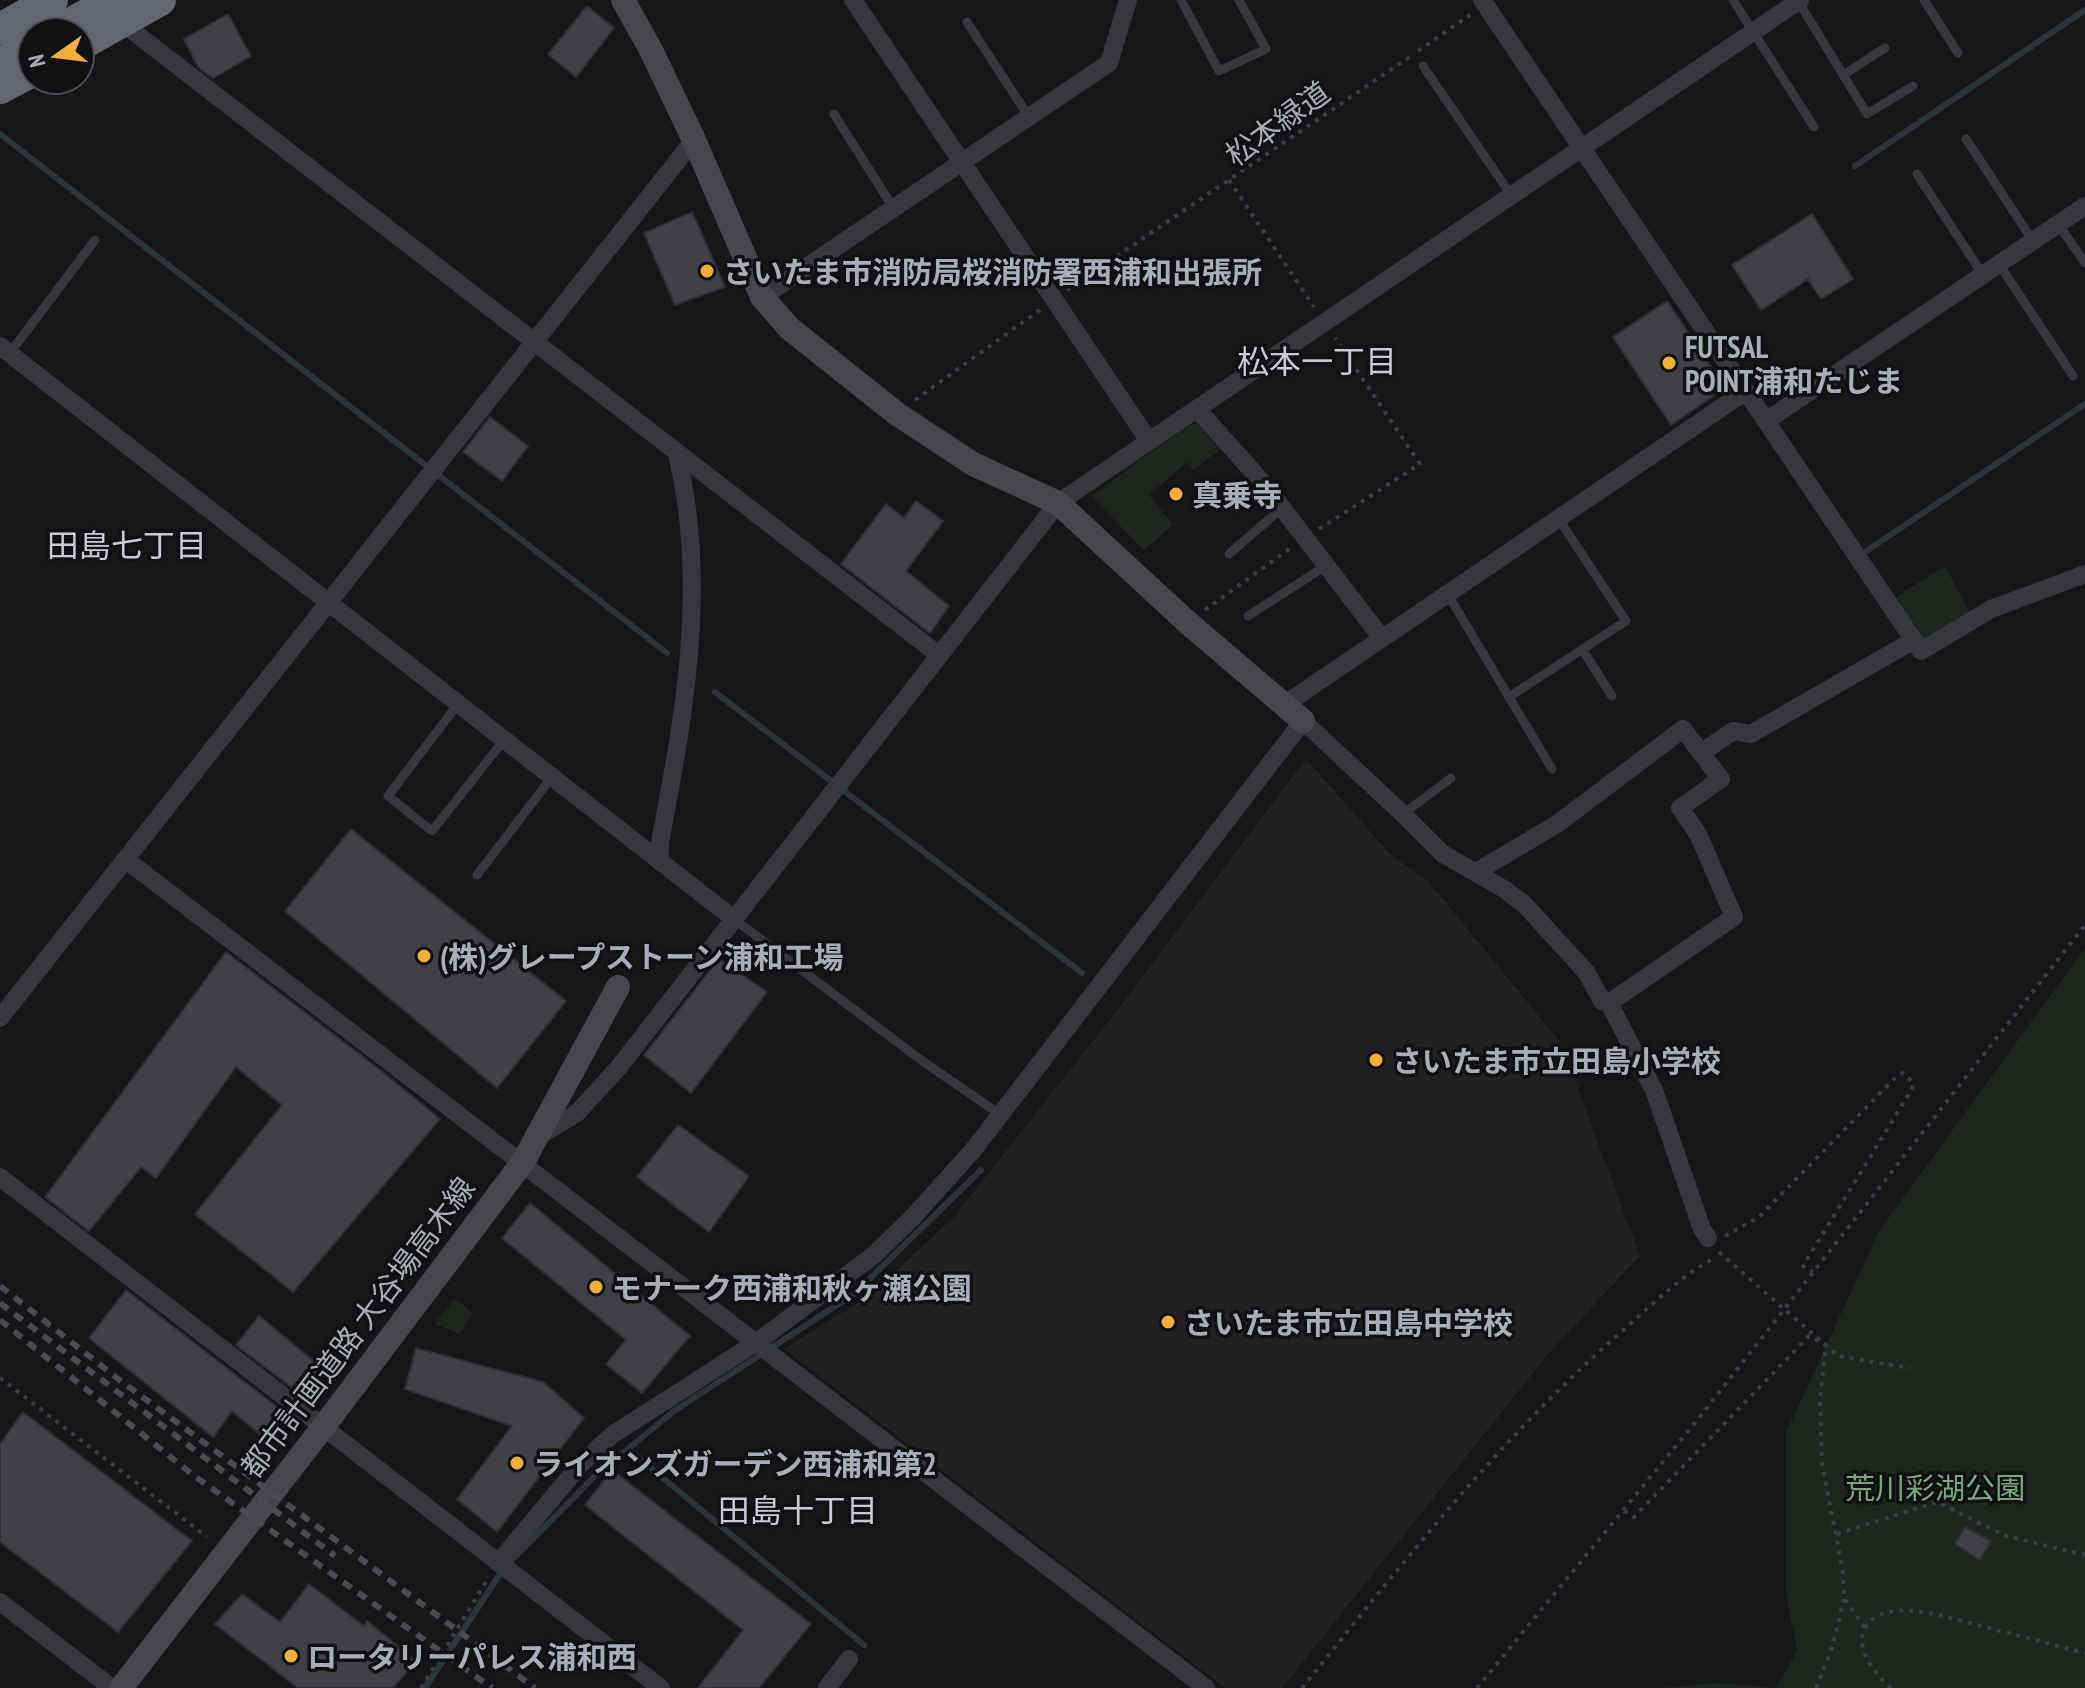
<svg xmlns="http://www.w3.org/2000/svg" width="2085" height="1688" font-family="'PT Sans Narrow','Noto Sans JP',sans-serif">
  <style>
    .built { fill: #222225 }
    .green { fill: #1e261f }
    .lines { fill: none; stroke-linecap: round; stroke-linejoin: round }
    .stream { stroke: #2c353c; stroke-width: 6 }
    .building { fill: #404145; stroke: #303034; stroke-width: 2 }
    .path { stroke: #3d3f44; stroke-width: 4; stroke-dasharray: 4 6; stroke-linecap: butt }
    .lane { stroke: #37383d; stroke-width: 9 }
    .street { stroke: #37383d; stroke-width: 18 }
    .secondary { stroke: #45474d; stroke-width: 24 }
    .highway { stroke: #63666e; stroke-width: 32 }
    .rail { stroke: #4a4c52; stroke-width: 6; stroke-dasharray: 10 8; stroke-linecap: butt }
    .poi-dot { fill: #f2b134; stroke: #111113; stroke-width: 3 }
    .labels { text-anchor: middle; dominant-baseline: central; stroke-width: 7; stroke-linejoin: round; paint-order: stroke }
    .street-label { font-size: 30px; fill: #a8adb8; stroke: #111113 }
    .poi-label { font-size: 30px; font-weight: bold; fill: #a8adb8; stroke: #111113; text-anchor: start }
    .park-label { font-size: 30px; fill: #7fa381; stroke: #111113 }
    .neighbourhood-label { font-size: 32px; fill: #c9ccd4; stroke: #111113 }
  </style>
  <rect width="100%" height="100%" fill="#161618"/>
  <!-- built -->
  <polygon class="built" points="1306,759 1391,855 1428,881 1561,1043 1640,1256 1548,1354 1282,1688 1225,1688 784,1349 870,1295 953,1218 1119,1008"/>
  <!-- green -->
  <g class="green">
    <polygon points="1197,423 1220,450 1194,469 1187,462 1149,495 1173,525 1144,550 1091,496 1187,426"/>
    <polygon points="1945,566 1972,617 1922,646 1891,600"/>
    <polygon points="2085,948 2085,1688 1661,1688 1717,1683 1776,1688 1797,1651 1786,1593 1786,1433 1879,1231"/>
    <polygon points="455,1299 473,1313 460,1334 434,1324"/>
  </g>
  <g class="lines">
    <!-- stream -->
    <g class="stream">
      <polyline points="0,134 667,653"/>
      <polyline points="1855,166 2085,10"/>
      <polyline points="1865,552 2085,404"/>
      <polyline points="715,692 1082,973"/>
      <polyline points="628,1449 864,1645"/>
      <polyline points="512,1560 595,1476 674,1411 854,1294 981,1170"/>
      <polyline points="425,1688 504,1568"/>
    </g>
  </g>
  <!-- building -->
  <g class="building">
    <polygon points="587,6 614,28 576,77 548,54"/>
    <polygon points="228,14 251,56 213,78 198,67 184,39"/>
    <polygon points="692,212 725,287 675,305 644,233"/>
    <polygon points="1812,214 1853,279 1821,299 1808,279 1761,310 1732,265"/>
    <polygon points="1667,301 1725,388 1671,425 1613,337"/>
    <polygon points="490,417 528,446 502,481 463,452"/>
    <polygon points="916,501 943,521 906,571 949,606 930,633 841,564 886,504 904,518"/>
    <polygon points="351,829 566,1001 497,1088 285,911"/>
    <polygon points="226,952 379,1069 440,1119 293,1292 195,1214 282,1105 236,1067 156,1178 141,1167 89,1231 45,1197"/>
    <polygon points="719,959 767,992 691,1093 644,1055"/>
    <polygon points="678,1125 749,1176 709,1232 637,1177"/>
    <polygon points="530,1203 690,1336 642,1393 606,1364 626,1340 502,1238"/>
    <polygon points="126,1290 295,1421 273,1445 232,1411 213,1437 89,1338"/>
    <polygon points="259,1316 327,1372 306,1398 236,1345"/>
    <polygon points="416,1348 543,1382 584,1418 497,1532 457,1499 512,1426 405,1389"/>
    <polygon points="23,1412 192,1541 118,1632 0,1542 0,1444"/>
    <polygon points="612,1470 811,1624 759,1688 698,1688 743,1630 585,1505"/>
    <polygon points="1965,1527 1991,1541 1980,1560 1955,1544"/>
    <polygon points="309,1584 364,1626 367,1621 416,1661 393,1688 298,1688 215,1624 242,1594 280,1622"/>
  </g>
  <g class="lines">
    <!-- path -->
    <g class="path">
      <polyline points="1418,51 1470,15"/>
      <polyline points="1229,180 1314,307"/>
      <polyline points="1067,290 1411,56"/>
      <polyline points="915,400 1041,309"/>
      <polyline points="1319,529 1420,464 1335,338"/>
      <polyline points="1205,610 1292,547"/>
      <polyline points="1725,1236 1759,1217 1897,1076 1903,1073 1913,1082 1912,1089 1803,1266 1813,1272"/>
      <polyline points="1719,1252 1838,1356 1910,1368"/>
      <polyline points="0,1378 207,1537"/>
      <polyline points="1624,1511 1634,1517 1809,1336 1826,1345 1820,1398 1822,1464 1843,1572 1844,1598 1865,1628"/>
      <polyline points="1837,1534 1937,1502 2006,1536 2085,1555"/>
      <polyline points="421,1688 489,1577"/>
      <path d="M1302 1688C1402 1564 1500 1438 1620 1333 1651 1306 1679 1277 1716 1257"/>
      <polyline points="1477,1688 1703,1413 2085,925"/>
      <polyline points="1816,1688 1832,1648 1844,1599"/>
      <path d="M1891 1688C1873 1673 1847 1639 1873 1619 1890 1606 1916 1611 1935 1614L2085 1653"/>
    </g>
    <!-- lane -->
    <g class="lane">
      <polyline points="1181,0 1219,71 1266,49 1239,0"/>
      <polyline points="1733,0 1814,127"/>
      <polyline points="1924,0 1958,53"/>
      <polyline points="1798,1 1867,114 1913,86"/>
      <polyline points="967,22 1029,117"/>
      <polyline points="1423,66 1511,195"/>
      <polyline points="1843,75 1885,48"/>
      <polyline points="834,114 894,209"/>
      <polyline points="1966,139 2033,241"/>
      <polyline points="1917,174 1983,275"/>
      <polyline points="2058,224 2085,263"/>
      <polyline points="1999,264 2073,376"/>
      <polyline points="9,354 95,240"/>
      <polyline points="1229,554 1282,508"/>
      <polyline points="1447,593 1552,769"/>
      <polyline points="1248,616 1327,565"/>
      <polyline points="1582,649 1612,696"/>
      <polyline points="1509,697 1626,621 1558,518"/>
      <polyline points="458,704 388,796 432,831 504,740"/>
      <polyline points="1403,814 1451,778"/>
      <polyline points="477,875 552,777"/>
      <polyline points="734,919 921,1060 1001,1115"/>
    </g>
    <!-- street -->
    <g class="street">
      <polyline points="853,0 1149,441"/>
      <polyline points="1482,0 1921,651 1991,609 2085,574"/>
      <polyline points="121,22 939,655"/>
      <polyline points="762,297 1109,63 1128,0"/>
      <polyline points="0,346 734,919"/>
      <polyline points="1197,409 1263,483 1381,637"/>
      <polyline points="1766,421 2085,206"/>
      <polyline points="1284,705 1746,391"/>
      <polyline points="1701,753 1733,731 1751,734 1914,640"/>
      <polyline points="125,859 1206,1688"/>
      <path d="M660 862V842C685 712 708 584 677 454"/>
      <polyline points="1476,872 1557,824 1683,729 1721,779 1680,808 1698,834 1734,917 1609,1003"/>
      <polyline points="0,1018 694,140"/>
      <polyline points="537,1137 577,1113 619,1067 1058,503 1800,0"/>
      <polyline points="0,1177 661,1688"/>
      <polyline points="498,1563 580,1465 612,1435 757,1342 874,1255 913,1217 974,1149 1303,721 1403,814 1443,854 1504,889 1524,904 1587,973 1602,1001 1609,1003 1654,1090 1702,1229 1708,1238"/>
      <polyline points="0,1602 112,1688"/>
      <polyline points="827,1688 849,1659"/>
    </g>
    <!-- secondary -->
    <g class="secondary">
      <polyline points="623,0 651,50 694,140 762,297 789,328 897,414 973,464 1058,503 1187,622 1303,721"/>
      <polyline points="121,1688 324,1426 523,1162 618,987"/>
    </g>
    <!-- highway -->
    <g class="highway">
      <polyline points="0,29 52,0"/>
      <polyline points="56,32 113,0"/>
      <polyline points="80,45 160,0"/>
      <polyline points="0,64 32,46"/>
      <polyline points="0,88 32,71"/>
    </g>
    <!-- rail -->
    <g class="rail">
      <polyline points="0,1286 117,1378 535,1688"/>
      <polyline points="0,1303 335,1556"/>
      <polyline points="0,1320 193,1475 492,1688"/>
    </g>
  </g>
  <!-- markers -->
  <g class="poi-dot">
    <circle cx="707" cy="271" r="8"/>
    <circle cx="1669" cy="363" r="8"/>
    <circle cx="1176" cy="494" r="8"/>
    <circle cx="424" cy="956" r="8"/>
    <circle cx="1376" cy="1060" r="8"/>
    <circle cx="596" cy="1287" r="8"/>
    <circle cx="1168" cy="1322" r="8"/>
    <circle cx="517" cy="1463" r="8"/>
    <circle cx="291" cy="1656" r="8"/>
  </g>
  <g class="labels">
    <!-- street labels -->
    <g class="street-label">
      <text transform="translate(1277 123) rotate(-36)">松本緑道</text>
      <text transform="translate(357 1327) rotate(-53)">都市計画道路 大谷場高木線</text>
    </g>
    <!-- poi labels -->
    <g class="poi-label">
      <text x="723" y="271">さいたま市消防局桜消防署西浦和出張所</text>
      <text x="1685" y="346">FUTSAL<tspan x="1685" dy="34">POINT浦和たじま</tspan></text>
      <text x="1192" y="494">真乗寺</text>
      <text x="440" y="956">(株)グレープストーン浦和工場</text>
      <text x="1392" y="1060">さいたま市立田島小学校</text>
      <text x="612" y="1287">モナーク西浦和秋ヶ瀬公園</text>
      <text x="1184" y="1322">さいたま市立田島中学校</text>
      <text x="533" y="1463">ライオンズガーデン西浦和第2</text>
      <text x="307" y="1656">ロータリーパレス浦和西</text>
    </g>
    <!-- park labels -->
    <g class="park-label">
      <text x="1935" y="1487">荒川彩湖公園</text>
    </g>
    <!-- neighbourhood labels -->
    <g class="neighbourhood-label">
      <text x="1317" y="361">松本一丁目</text>
      <text x="127" y="545">田島七丁目</text>
      <text x="798" y="1510">田島十丁目</text>
    </g>
  </g>
  <!-- north arrow -->
  <g transform="translate(56 56) rotate(256)"><circle r="38" fill="#111113" stroke="#4d4f55" stroke-width="2"/>
  <path d="M0-6L14 30L0 20L-14 30Z" fill="#f2b134"/>
  <text y="-12" font-size="22" font-weight="bold" text-anchor="middle" fill="#a8adb8">N</text>
  </g>
</svg>
